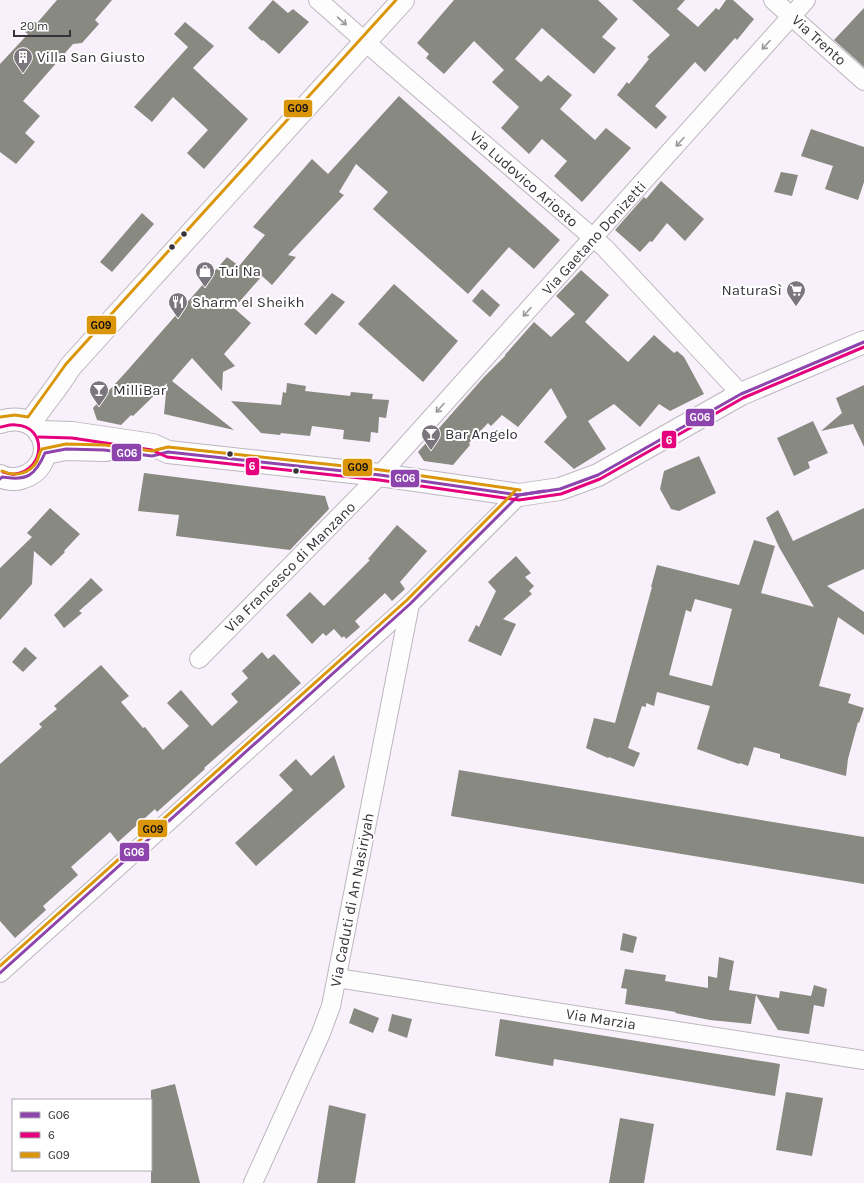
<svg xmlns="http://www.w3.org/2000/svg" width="864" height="1183" font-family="Karla,sans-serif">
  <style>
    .building { fill: #888980; fill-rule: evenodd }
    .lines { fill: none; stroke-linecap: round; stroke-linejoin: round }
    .street-casing { stroke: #bdb7be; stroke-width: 20 }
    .secondary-casing { stroke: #bdb7be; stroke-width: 24 }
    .primary-casing { stroke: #bdb7be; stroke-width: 24 }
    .street { stroke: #fefdfe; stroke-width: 18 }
    .secondary { stroke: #fefdfe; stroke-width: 22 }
    .primary { stroke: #fefdfe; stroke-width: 22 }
    .bus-1-casing { stroke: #fff; stroke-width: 6 }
    .bus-2-casing { stroke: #fff; stroke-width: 6 }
    .bus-3-casing { stroke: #fff; stroke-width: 6 }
    .bus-1 { stroke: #8e44ad; stroke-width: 3 }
    .bus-2 { stroke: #e5007d; stroke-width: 3 }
    .bus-3 { stroke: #da9509; stroke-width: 3 }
    .oneway { stroke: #9b989c }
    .bus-dot { fill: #38333a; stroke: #fff; stroke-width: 1.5 }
    .labels { text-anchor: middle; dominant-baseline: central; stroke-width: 4; stroke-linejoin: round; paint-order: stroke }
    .street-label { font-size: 15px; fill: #38333a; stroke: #fff }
    .poi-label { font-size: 15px; fill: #38333a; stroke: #fff; text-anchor: start }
    .line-badge { stroke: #fff; stroke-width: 1.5 }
    .badge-label { font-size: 11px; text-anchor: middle; font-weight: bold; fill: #fff }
    .pale-badge-label { font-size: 11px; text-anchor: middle; font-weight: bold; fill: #111 }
  </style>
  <rect width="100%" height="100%" fill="#f8f0fa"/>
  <!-- building -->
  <g class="building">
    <polygon points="57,0 112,0 95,20 99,24 82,43 73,44 23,101 40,116 25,133 35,142 16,164 0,152 0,64 28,34 25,32 34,22 37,23"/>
    <polygon points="273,0 288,13 293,9 309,22 279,54 263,40 262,41 248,28"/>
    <polygon points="454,0 598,0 618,19 602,37 616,48 594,74 542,28 515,59 541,82 548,75 572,95 560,109 595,140 606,128 631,148 582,202 554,176 567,161 542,139 529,154 501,128 519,107 492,82 504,70 474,41 444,74 426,58 429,54 417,43"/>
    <polygon points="632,0 685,0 677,9 698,27 716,8 719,10 726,0 733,0 754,19 737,40 735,38 705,72 695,62 655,106 667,117 656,129 617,95 627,82 629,84 649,59 647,57 670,35"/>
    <polygon points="864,8 864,67 834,40"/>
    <polygon points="185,22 214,46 193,68 248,119 204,169 187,153 208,130 173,97 152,122 134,107 188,47 174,34"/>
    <polygon points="399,96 560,240 534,269 509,247 468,294 373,209 388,192 356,164 339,192 344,195 288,255 296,257 272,285 262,276 234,308 251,323 224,354 235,366 223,372 222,391 192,358 172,381 234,430 164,414 167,383 133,416 131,415 121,425 97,420 93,408 126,372 227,257 239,266 265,235 253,227 312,159 328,174"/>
    <polygon points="811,129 864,147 864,182 858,200 825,189 833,166 801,156"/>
    <polygon points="781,172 798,175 792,196 774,192"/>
    <polygon points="661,181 704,219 685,241 667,223 652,242 650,241 640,252 615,230 644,197 646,199"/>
    <polygon points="142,213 154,224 112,272 100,262"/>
    <polygon points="581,270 609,295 585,322 628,362 654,335 674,353 677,351 684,357 704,394 670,411 659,404 640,427 614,404 588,421 606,449 574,469 544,442 567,417 551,388 518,427 502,415 491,426 488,423 469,443 470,445 453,465 424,461 418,452 484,377 505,356 505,355 534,322 551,337 575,314 556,296"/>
    <polygon points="394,284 458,341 423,382 358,324"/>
    <polygon points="482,289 500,305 490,317 472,301"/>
    <polygon points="332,293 345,302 316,335 304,324"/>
    <polygon points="287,383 306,386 305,391 350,396 351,392 373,394 372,399 389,400 386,418 379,417 378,433 371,432 370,442 343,439 344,430 312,426 310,436 281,433 280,435 261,433 231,401 281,405 283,392 286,393"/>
    <polygon points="864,385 864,447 853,424 821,431 842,413 836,398"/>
    <polygon points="813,421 828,453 808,462 810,468 794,476 777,438"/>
    <polygon points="699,456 716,493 679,511 671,509 660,489 664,471"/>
    <polygon points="144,473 325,496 329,509 290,550 176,536 179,515 138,511"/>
    <polygon points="50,508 80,534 64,551 65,552 51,566 34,551 32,584 0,620 0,568 32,537 27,533"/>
    <path d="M864 508V569L827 586 864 612V635L838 617 819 686 851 694 848 703 864 708 859 723 858 722 848 759 846 776 780 758V754L754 747 748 766 740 763 739 764 697 749 710 706 657 692 654 706 646 703V707L642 706 628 748 640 753 634 767 609 757 608 758 586 748 594 718 615 723 652 587H651L657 565 739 585 754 540 775 546 761 593 814 607 779 547 766 518 778 510 793 541ZM695 599 732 609 712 686 669 675 686 610 691 612Z"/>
    <polygon points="397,525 427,551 400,582 405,589 392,601 385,593 355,621 360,627 346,639 344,636 342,638 334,629 326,636 323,633 312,644 286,615 310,592 324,606 370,560 368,559"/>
    <polygon points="516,556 531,573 525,577 534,586 529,591 532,594 503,619 516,624 501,656 468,641 476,625 479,627 496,591 488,582"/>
    <polygon points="91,578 103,590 79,611 82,613 64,628 54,615"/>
    <polygon points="25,647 37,658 23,672 12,662"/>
    <polygon points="262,652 268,659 274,654 301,683 204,768 205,769 157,812 155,809 118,842 110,832 71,867 78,875 43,906 46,910 15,938 0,921 0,764 42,727 39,724 57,709 54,706 101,665 129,696 121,702 143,728 145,727 163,750 189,726 167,703 181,690 212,726 238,702 231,694 248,678 242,671"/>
    <polygon points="334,755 345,787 256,866 235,843 293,790 279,775 296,759 311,776"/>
    <polygon points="459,770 864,837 864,884 451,816"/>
    <polygon points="623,933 637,937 633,953 620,950"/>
    <polygon points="719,957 734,961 729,990 779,998 780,991 811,996 814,985 827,989 824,1007 814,1005 809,1034 778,1030 756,995 751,1024 710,1020 675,1013 676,1012 625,1004 627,989 621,988 625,969 666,975 665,981 708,988 708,976 717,978"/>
    <polygon points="354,1008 379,1018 373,1033 349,1023"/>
    <polygon points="392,1014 412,1019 407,1038 388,1031"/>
    <polygon points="500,1019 780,1064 775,1096 554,1059 553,1066 495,1056"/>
    <polygon points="175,1084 200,1183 151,1183 151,1090"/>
    <polygon points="786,1092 823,1098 812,1156 776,1150"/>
    <polygon points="329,1105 366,1114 355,1183 317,1183"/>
    <polygon points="620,1118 654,1124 644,1183 609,1183"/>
  </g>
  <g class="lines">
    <!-- street casing -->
    <g class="street-casing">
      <g id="street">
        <polyline points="318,0 386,60 605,248 741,394"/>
        <polyline points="773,0 864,81"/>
        <polyline points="199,659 380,475 806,0"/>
        <polyline points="0,973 410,604 519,495"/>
        <polyline points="337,978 864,1060"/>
        <polyline points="253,1183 321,1033 331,1006 410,604"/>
      </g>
    </g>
    <!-- secondary casing -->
    <g class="secondary-casing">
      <path id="secondary" d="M30 423C43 404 58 387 70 367L403 0"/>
    </g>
    <!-- primary casing -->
    <g class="primary-casing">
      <g id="primary">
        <path d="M0 422C47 407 62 466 21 478 15 480 6 479 0 476"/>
        <polyline points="39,432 72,433 153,445 168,452 380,475 519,495 560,489 598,475 741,394 864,342"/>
        <polyline points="45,453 66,449 106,450"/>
      </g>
    </g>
    <!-- street -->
    <use href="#street" class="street"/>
    <!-- secondary -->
    <use href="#secondary" class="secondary"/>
    <!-- primary -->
    <use href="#primary" class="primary"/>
    <!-- bus-1 casing -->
    <g class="bus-1-casing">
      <g id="bus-1">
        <path d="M0 479 2 477C27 481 35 476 45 453L66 449 104 450 152 456 168 452 380 475 519 495 544 491"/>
        <polyline points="0,973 410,604 519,495 560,489 598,475 741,394 864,342"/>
      </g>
    </g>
    <!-- bus-2 casing -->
    <g class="bus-2-casing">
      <g id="bus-2">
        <path d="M1 427C6 426 11 424 16 425 47 426 46 470 15 474 11 475 7 473 3 472"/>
        <polyline points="39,437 72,438 152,450 167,457 379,480 519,500 561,494 600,479 743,398 864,347"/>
      </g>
    </g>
    <!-- bus-3 casing -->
    <g class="bus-3-casing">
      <g id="bus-3">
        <polyline points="0,417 15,415 28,417 66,364 396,0"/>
        <path d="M2 471C15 477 30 474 37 461 39 457 39 452 42 449L66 444 105 445 152 451 168 447 381 470 520 490"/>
        <polyline points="0,966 407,600 515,491"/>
      </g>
    </g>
    <!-- bus-1 -->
    <use href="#bus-1" class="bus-1"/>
    <!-- bus-2 -->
    <use href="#bus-2" class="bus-2"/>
    <!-- bus-3 -->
    <use href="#bus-3" class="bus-3"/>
  </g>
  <!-- one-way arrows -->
  <defs><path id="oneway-shaft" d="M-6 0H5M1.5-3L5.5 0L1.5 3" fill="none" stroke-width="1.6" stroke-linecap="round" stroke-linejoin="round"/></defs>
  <g class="oneway">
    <use href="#oneway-shaft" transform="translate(342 21) rotate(41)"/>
    <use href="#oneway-shaft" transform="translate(766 45) rotate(132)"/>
    <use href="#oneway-shaft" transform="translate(680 142) rotate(132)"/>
    <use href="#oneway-shaft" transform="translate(527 312) rotate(132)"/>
    <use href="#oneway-shaft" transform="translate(440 408) rotate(132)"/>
  </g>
  <!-- icons -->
  <defs>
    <g id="building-pin" transform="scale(1)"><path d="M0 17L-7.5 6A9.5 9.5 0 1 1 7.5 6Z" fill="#7b757d" stroke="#fff"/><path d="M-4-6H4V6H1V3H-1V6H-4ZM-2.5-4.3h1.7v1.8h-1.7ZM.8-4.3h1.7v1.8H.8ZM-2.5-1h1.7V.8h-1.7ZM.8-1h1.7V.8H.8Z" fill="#fff"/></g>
    <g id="shop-pin" transform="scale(1)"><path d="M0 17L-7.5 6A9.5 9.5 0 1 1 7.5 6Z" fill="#7b757d" stroke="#fff"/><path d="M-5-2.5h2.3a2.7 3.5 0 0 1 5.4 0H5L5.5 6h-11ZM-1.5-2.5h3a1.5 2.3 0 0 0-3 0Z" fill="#fff"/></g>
    <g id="supermarket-pin" transform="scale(1)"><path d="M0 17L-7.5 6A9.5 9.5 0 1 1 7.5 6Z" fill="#7b757d" stroke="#fff"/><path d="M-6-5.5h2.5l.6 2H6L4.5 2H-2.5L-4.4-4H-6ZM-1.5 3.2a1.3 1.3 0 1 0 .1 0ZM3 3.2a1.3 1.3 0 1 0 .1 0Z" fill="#fff"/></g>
    <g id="restaurant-pin" transform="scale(1)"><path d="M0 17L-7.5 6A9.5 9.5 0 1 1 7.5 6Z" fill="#7b757d" stroke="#fff"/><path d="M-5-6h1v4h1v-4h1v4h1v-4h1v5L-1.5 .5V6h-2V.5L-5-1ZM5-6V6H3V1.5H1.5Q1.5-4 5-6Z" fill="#fff"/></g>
    <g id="bar-pin" transform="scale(1)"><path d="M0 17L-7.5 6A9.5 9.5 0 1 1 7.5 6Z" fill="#7b757d" stroke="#fff"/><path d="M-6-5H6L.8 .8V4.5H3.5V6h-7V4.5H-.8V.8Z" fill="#fff"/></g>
  </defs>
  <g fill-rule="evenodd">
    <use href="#building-pin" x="23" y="57"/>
    <use href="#shop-pin" x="205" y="271"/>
    <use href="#supermarket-pin" x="796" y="290"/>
    <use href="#restaurant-pin" x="178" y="302"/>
    <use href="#bar-pin" x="99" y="390"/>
    <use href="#bar-pin" x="431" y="434"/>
  </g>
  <!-- markers -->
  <g class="bus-dot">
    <circle cx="184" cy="234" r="3.5"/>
    <circle cx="172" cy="247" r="3.5"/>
    <circle cx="230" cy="454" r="3.5"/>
    <circle cx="296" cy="471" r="3.5"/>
  </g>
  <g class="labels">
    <!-- street labels -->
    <g class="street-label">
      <text transform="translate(819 40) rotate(42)">Via Trento</text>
      <text transform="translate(524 179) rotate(41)">Via Ludovico Ariosto</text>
      <text transform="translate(594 238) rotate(-48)">Via Gaetano Donizetti</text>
      <text transform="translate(290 567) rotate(-45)">Via Francesco di Manzano</text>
      <text transform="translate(352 900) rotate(-79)">Via Caduti di An Nasiriyah</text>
      <text transform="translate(601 1019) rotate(9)">Via Marzia</text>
    </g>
    <!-- poi labels -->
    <g class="poi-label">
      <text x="37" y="57">Villa San Giusto</text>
      <text x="219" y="271">Tui Na</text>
      <text x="782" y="290" text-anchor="end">NaturaSì</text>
      <text x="192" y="302">Sharm el Sheikh</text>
      <text x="113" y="390">MilliBar</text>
      <text x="445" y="434">Bar Angelo</text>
    </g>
  </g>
  <g class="line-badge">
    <rect x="283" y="99" width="30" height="19" rx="4" fill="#da9509"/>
    <rect x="86" y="315" width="31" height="20" rx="4" fill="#da9509"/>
    <rect x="685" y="408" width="30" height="19" rx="4" fill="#8e44ad"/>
    <rect x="661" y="430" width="16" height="19" rx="4" fill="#e5007d"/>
    <rect x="111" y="443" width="31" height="19" rx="4" fill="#8e44ad"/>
    <rect x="245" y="457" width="15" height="19" rx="4" fill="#e5007d"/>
    <rect x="342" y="458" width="31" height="19" rx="4" fill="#da9509"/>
    <rect x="390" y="469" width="30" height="19" rx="4" fill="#8e44ad"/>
    <rect x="137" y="819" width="31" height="19" rx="4" fill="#da9509"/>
    <rect x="119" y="842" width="31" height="20" rx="4" fill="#8e44ad"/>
  </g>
  <g class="badge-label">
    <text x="700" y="421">G06</text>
    <text x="669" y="444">6</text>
    <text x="127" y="457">G06</text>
    <text x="252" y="470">6</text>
    <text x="405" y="482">G06</text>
    <text x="134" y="856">G06</text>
  </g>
  <g class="pale-badge-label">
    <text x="298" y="112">G09</text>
    <text x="101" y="329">G09</text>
    <text x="358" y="471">G09</text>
    <text x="153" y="833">G09</text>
  </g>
  <!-- legend -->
  <rect x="12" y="1099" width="140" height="72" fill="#ffffff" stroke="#afadb0"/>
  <rect x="20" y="1112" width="20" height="6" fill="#8e44ad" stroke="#afadb0"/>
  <text x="48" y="1119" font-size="12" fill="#38333a">G06</text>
  <rect x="20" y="1132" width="20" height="6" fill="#e5007d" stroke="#afadb0"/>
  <text x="48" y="1139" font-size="12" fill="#38333a">6</text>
  <rect x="20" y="1152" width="20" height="6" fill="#da9509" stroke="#afadb0"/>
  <text x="48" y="1159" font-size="12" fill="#38333a">G09</text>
  <!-- scale -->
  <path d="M14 30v6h56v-6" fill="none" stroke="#38333a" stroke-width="2"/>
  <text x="20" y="30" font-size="12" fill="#38333a" stroke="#ffffff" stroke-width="3" paint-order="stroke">20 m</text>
</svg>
